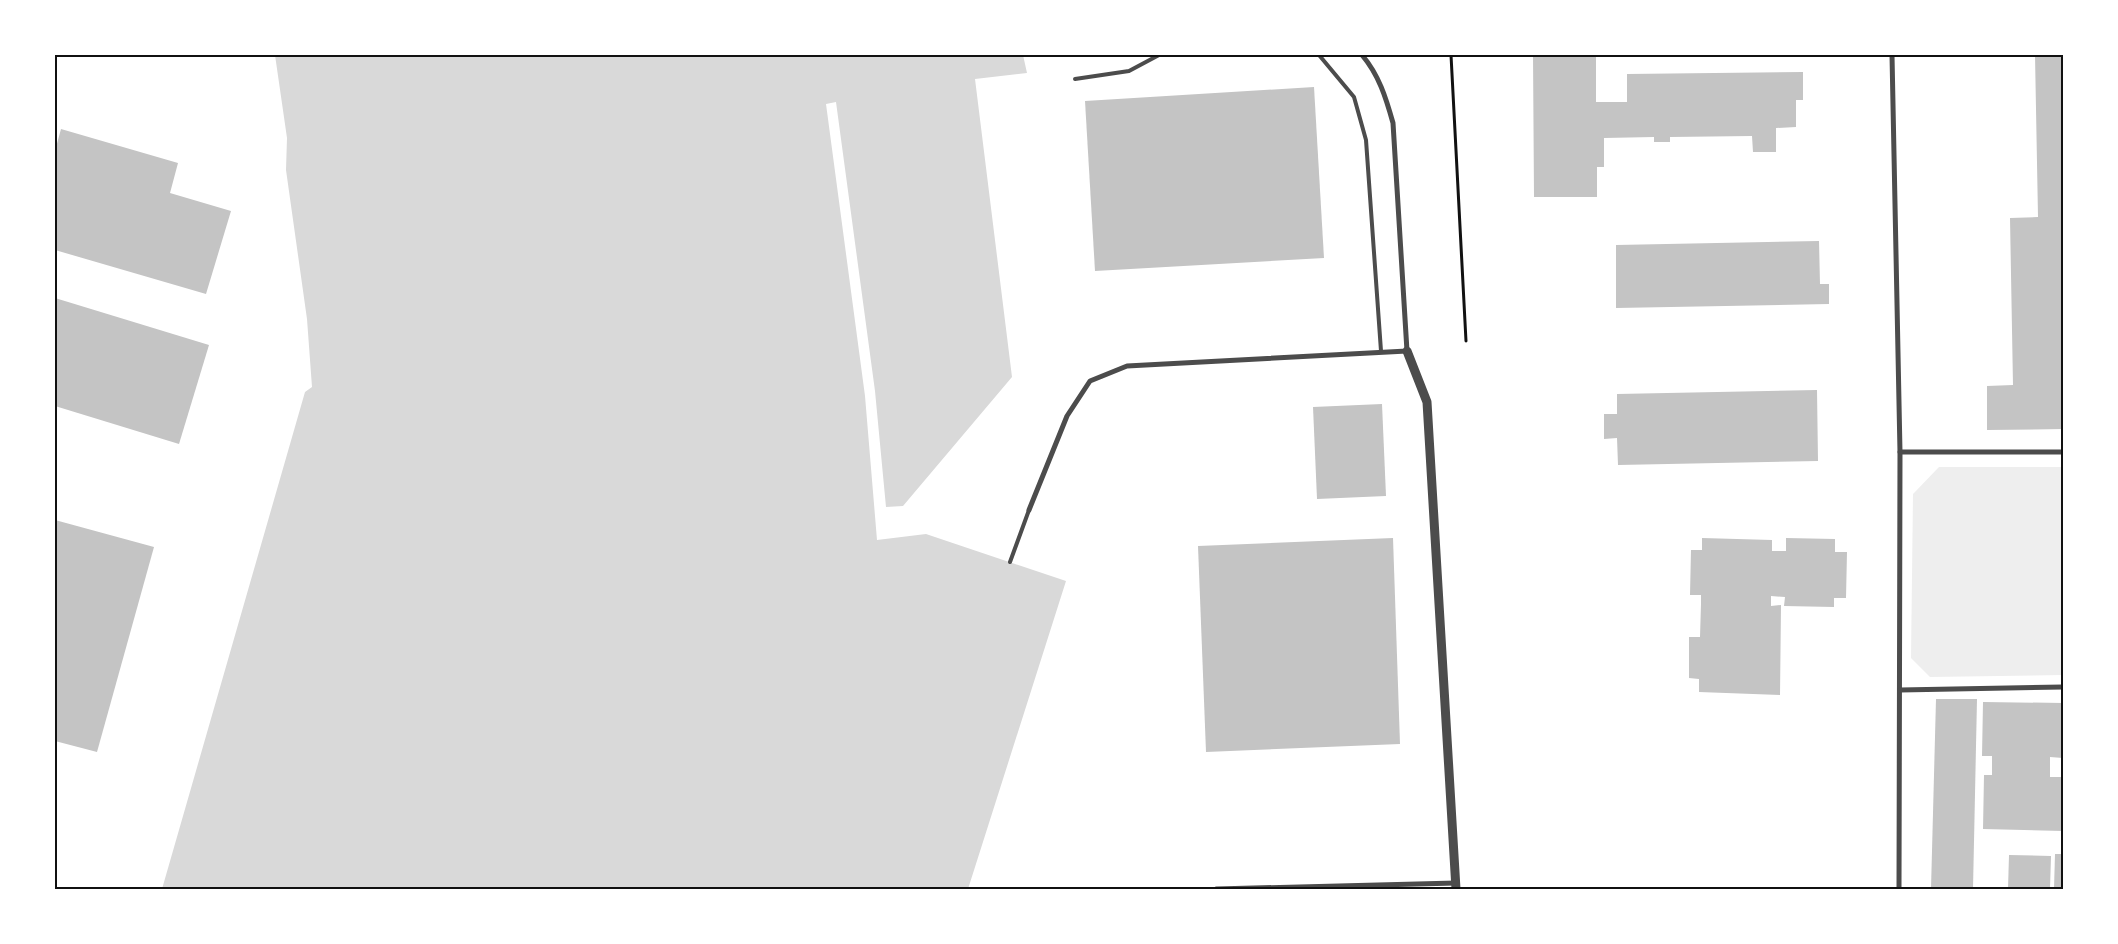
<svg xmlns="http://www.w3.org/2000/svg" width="2118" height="944" font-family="Figtree,sans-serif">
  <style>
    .green { fill: #eee }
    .water { fill: #d9d9d9 }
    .building { fill: #c4c4c4 }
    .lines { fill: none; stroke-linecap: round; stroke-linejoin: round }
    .path { stroke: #111; stroke-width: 3 }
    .service { stroke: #4c4c4c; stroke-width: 4 }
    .minor { stroke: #4c4c4c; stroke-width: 5 }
    .tertiary { stroke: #4c4c4c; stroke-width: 9 }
    .neatline { fill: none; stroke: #111; stroke-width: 2 }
  </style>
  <rect width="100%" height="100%" fill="#fff"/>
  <!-- green -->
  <polygon class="green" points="1939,467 2063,467 2063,675 1930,677 1911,658 1913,494"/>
  <!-- water -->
  <polygon class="water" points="275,55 1023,55 1027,73 975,79 1012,377 903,506 886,507 875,391 836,102 826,104 865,396 877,540 926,534 1066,581 968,889 162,889 305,392 312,387 307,319 286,170 287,138"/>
  <!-- building -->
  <g class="building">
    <polygon points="1533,55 1596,55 1596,102 1627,102 1627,74 1803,72 1803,100 1796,100 1796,127 1776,128 1776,152 1753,152 1752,136 1670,137 1670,142 1654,142 1654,137 1604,138 1604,167 1597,167 1597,197 1534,197"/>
    <polygon points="2035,55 2063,55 2063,429 1987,430 1987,386 2013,385 2010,218 2038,217"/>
    <polygon points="1314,87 1324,258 1095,271 1085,101"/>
    <polygon points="61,129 178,163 170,193 231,211 206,294 55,250 55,151"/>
    <polygon points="1819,241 1820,284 1829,284 1829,304 1616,308 1616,245"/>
    <polygon points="55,298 209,345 179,444 55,406"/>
    <polygon points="1817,390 1818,461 1618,465 1617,438 1604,439 1604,414 1617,414 1617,394"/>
    <polygon points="1382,404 1386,496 1317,499 1313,407"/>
    <polygon points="55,520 154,547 97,752 55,741"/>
    <polygon points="1393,538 1400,744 1206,752 1198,546"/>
    <polygon points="1702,538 1772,540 1772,551 1786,551 1786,538 1835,539 1835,552 1847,552 1846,598 1834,598 1834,607 1784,606 1785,597 1771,596 1771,606 1781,605 1780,695 1699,692 1699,679 1689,678 1689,637 1700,637 1701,604 1701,595 1690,595 1691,550 1702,550"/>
    <polygon points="1936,699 1977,699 1973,889 1931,889"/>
    <polygon points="1983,702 2063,703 2063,758 2050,757 2050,777 2063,777 2063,831 1983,829 1984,775 1992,775 1992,756 1982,756"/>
    <polygon points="2055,854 2063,854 2063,889 2054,889"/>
    <polygon points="2009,855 2051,856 2050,889 2008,889"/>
  </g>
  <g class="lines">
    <!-- path -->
    <polyline class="path" points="1451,55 1466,341"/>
    <!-- service -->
    <g class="service">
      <polyline points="1319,55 1354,97 1366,140 1381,351"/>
      <polyline points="1075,79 1129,71 1159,55"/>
      <polyline points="1010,562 1029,510"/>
    </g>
    <!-- minor -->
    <g class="minor">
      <polyline points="1892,55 1900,452 1899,889"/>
      <polyline points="1900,452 2063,452"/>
      <path d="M1029 510 1067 416 1090 381 1127 366 1407 351 1393 123C1386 98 1379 75 1362 55"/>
      <polyline points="1900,690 2063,687"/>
      <polyline points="1216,889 1456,883"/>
    </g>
    <!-- tertiary -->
    <polyline class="tertiary" points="1407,351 1427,402 1456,889"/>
  </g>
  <!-- border -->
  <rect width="2118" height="944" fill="none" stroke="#ffffff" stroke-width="112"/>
  <rect x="56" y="56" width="2006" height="832" class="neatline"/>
</svg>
